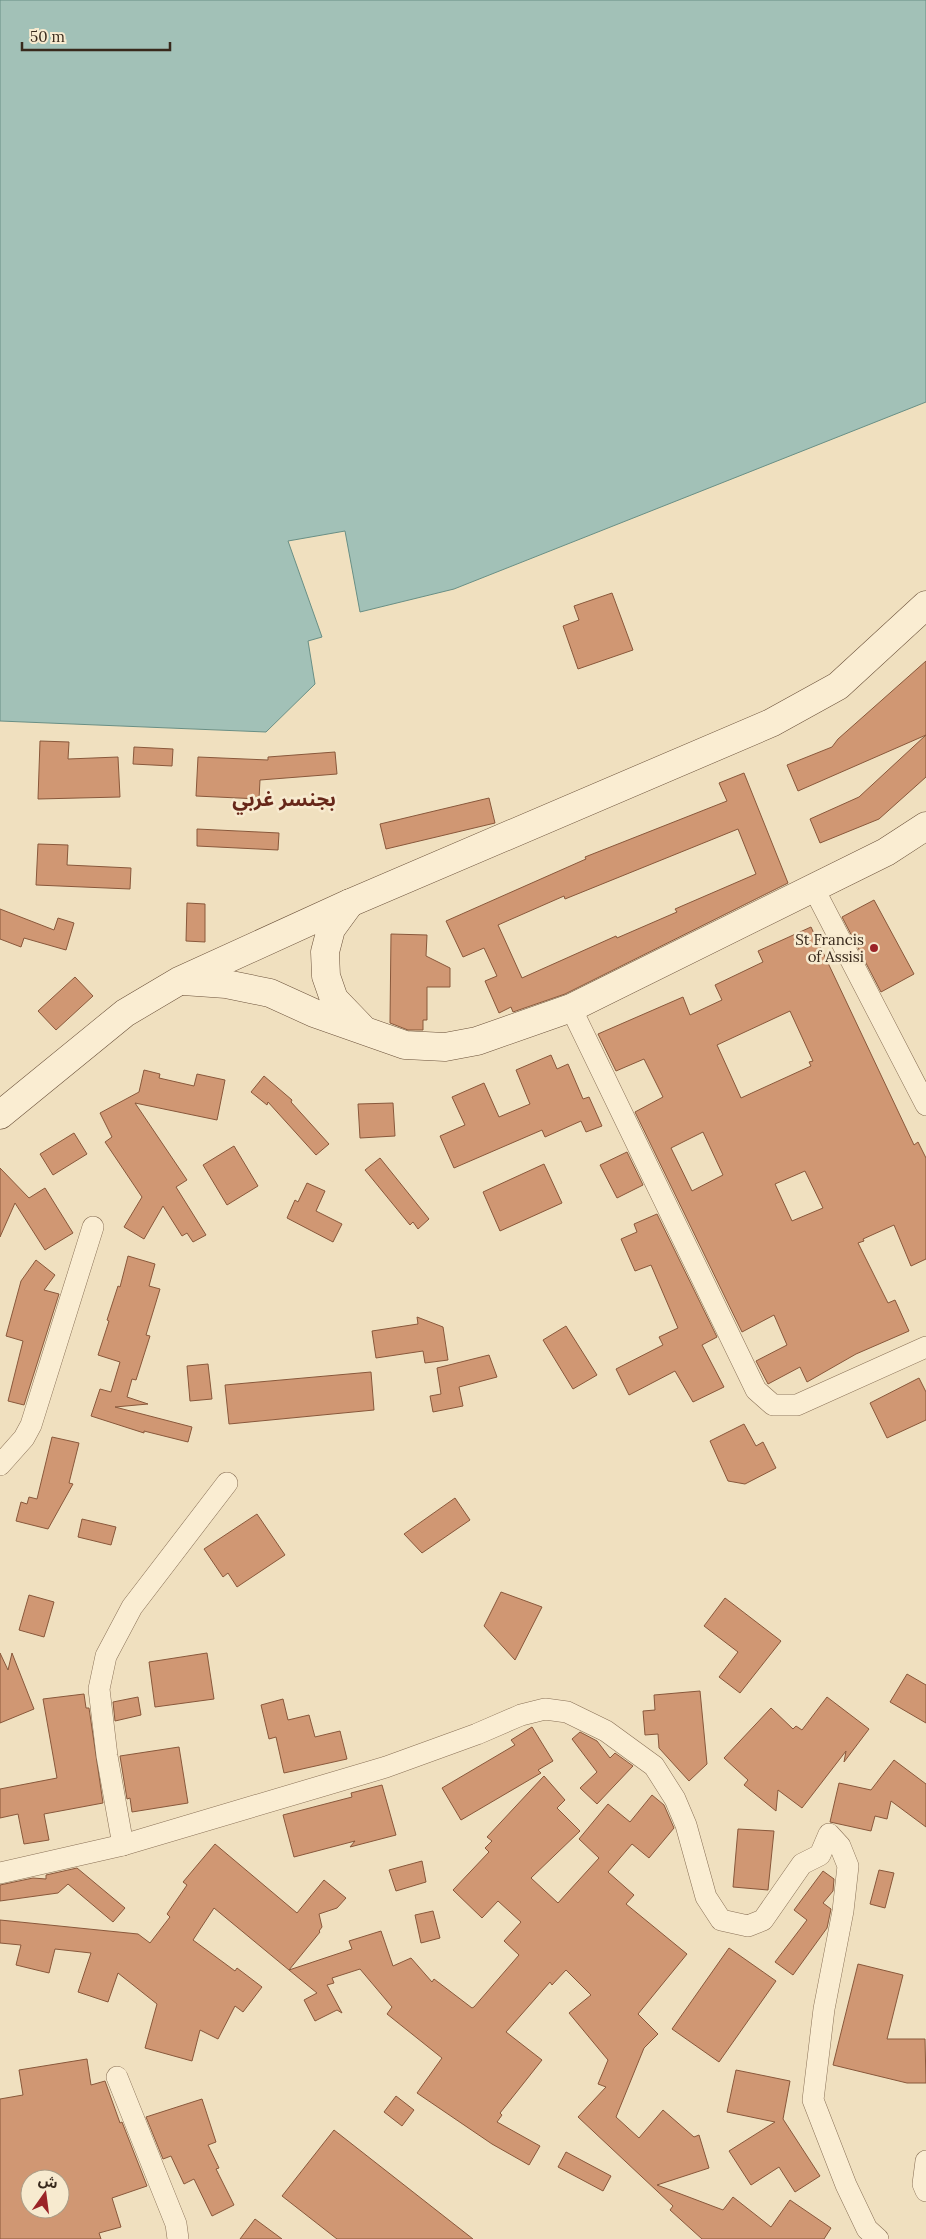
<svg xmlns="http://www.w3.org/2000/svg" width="926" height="2239" font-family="Lora,'Noto Sans Arabic',serif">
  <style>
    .water { fill: #a2c1b7; stroke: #698f85 }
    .building { fill: #d09773; stroke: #89583b; fill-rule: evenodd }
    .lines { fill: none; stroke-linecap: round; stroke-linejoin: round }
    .minor-casing { stroke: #897056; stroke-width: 22 }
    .secondary-casing { stroke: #6b513a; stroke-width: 29 }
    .minor { stroke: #faedd2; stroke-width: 21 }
    .secondary { stroke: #faedd2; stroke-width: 28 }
    .poi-dot { fill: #9b2327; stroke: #f7eacf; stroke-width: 2 }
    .labels { text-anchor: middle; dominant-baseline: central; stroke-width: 5; stroke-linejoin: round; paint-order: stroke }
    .poi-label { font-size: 15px; fill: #38291c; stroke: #f7eacf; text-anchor: end }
    .district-label { font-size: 20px; font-weight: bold; fill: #672719; stroke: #f7eacf }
  </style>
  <rect width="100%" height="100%" fill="#f0e0bf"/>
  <!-- water -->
  <polygon class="water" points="0,0 926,0 926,402 454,589 360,612 345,531 288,541 322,637 308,641 315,684 266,732 0,721"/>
  <!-- building -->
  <g class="building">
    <polygon points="612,593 633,650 578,669 563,626 579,620 574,606"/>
    <polygon points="926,661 926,735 798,791 787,765 832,747 838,739"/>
    <polygon points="926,735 926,777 879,819 820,843 810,819 859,797"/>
    <polygon points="40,741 69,742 68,759 118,757 120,797 38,799"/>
    <polygon points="134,747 173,749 172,766 133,764"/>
    <polygon points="335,752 337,774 260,780 259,799 196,796 198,757 268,760 268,757"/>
    <path d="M744 773 788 883 565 994 513 1012 511 1007 499 1013 485 981 497 976 484 948 463 957 446 921 586 859 585 857 727 801 719 783ZM738 829 756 874 675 909 677 912 617 938 616 936 522 978 498 925 564 896 565 899Z"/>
    <polygon points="489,798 495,823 386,849 380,824"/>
    <polygon points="197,829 279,833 278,850 197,846"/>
    <polygon points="38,844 68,845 67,865 131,868 130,889 36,885"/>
    <polygon points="874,900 914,974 881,992 842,917"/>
    <polygon points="187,903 205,904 205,942 186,941"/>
    <polygon points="0,909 54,930 58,918 74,923 66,950 24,938 21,947 0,939"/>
    <path d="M811 927 914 1145 918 1142 926 1158V1259L911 1266 894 1225 863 1239 864 1241 858 1243 888 1303 895 1300 909 1331 856 1354 807 1382 800 1367 768 1384 756 1361 787 1345 774 1315 742 1332 635 1112 663 1097 644 1059 616 1071 598 1034 683 997 690 1015 722 1000 715 985 763 962 758 951ZM790 1011 813 1061 809 1062 811 1066 741 1098 717 1045ZM703 1132 723 1175 692 1191 671 1148ZM805 1171 823 1208 792 1221 775 1184Z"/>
    <polygon points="391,934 427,935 426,956 450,968 450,987 427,987 427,1020 423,1020 423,1030 408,1030 390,1023"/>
    <polygon points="75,977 93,996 56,1030 38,1011"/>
    <polygon points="551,1055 557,1069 568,1064 583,1099 589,1097 602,1126 586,1132 581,1121 545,1137 542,1130 454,1168 440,1136 465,1125 452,1097 484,1083 499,1117 530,1104 516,1070"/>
    <polygon points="144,1070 160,1074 159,1078 194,1086 197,1074 225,1080 217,1120 135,1103 187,1180 176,1187 206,1235 193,1242 187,1233 182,1236 163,1206 144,1239 124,1227 142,1197 105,1142 112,1137 100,1113 139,1092"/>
    <polygon points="264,1076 292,1100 291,1102 329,1144 316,1155 268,1102 267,1105 251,1092"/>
    <polygon points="393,1103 395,1136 360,1138 358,1104"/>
    <polygon points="74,1133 87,1154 53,1175 40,1154"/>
    <polygon points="234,1146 258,1186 227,1205 203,1165"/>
    <polygon points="627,1152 643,1185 617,1198 600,1165"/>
    <polygon points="380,1158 429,1219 418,1229 413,1222 410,1225 365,1170"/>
    <polygon points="544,1164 562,1203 500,1231 483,1192"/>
    <polygon points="0,1168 29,1198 45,1188 73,1233 45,1250 15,1203 0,1237"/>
    <polygon points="307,1183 325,1191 316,1211 342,1224 333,1242 287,1218 295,1200 298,1202"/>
    <polygon points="657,1214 717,1337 702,1345 724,1387 693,1402 675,1371 629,1395 616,1369 663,1345 659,1337 678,1328 651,1265 635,1271 621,1239 637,1232 634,1224"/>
    <polygon points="128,1256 155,1264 149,1286 160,1289 146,1335 150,1336 136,1380 132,1379 127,1397 148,1404 115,1407 192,1427 188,1442 144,1431 144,1433 91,1416 100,1389 111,1392 120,1362 98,1355 109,1321 107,1320 118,1286 120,1287"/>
    <polygon points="36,1260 55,1275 44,1290 59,1294 24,1405 8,1401 23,1341 6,1336 21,1281"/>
    <polygon points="417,1317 443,1327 448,1360 425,1363 423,1351 376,1358 372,1331 418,1324"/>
    <polygon points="566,1326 597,1375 573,1389 543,1340"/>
    <polygon points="489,1355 497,1377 459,1387 463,1406 433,1412 430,1396 441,1394 437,1368"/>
    <polygon points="208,1364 212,1399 190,1401 187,1366"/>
    <polygon points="371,1372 374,1410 229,1424 225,1385"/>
    <polygon points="919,1378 926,1392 926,1420 887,1438 870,1403"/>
    <polygon points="744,1424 756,1446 763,1442 776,1468 745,1484 728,1481 710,1441"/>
    <polygon points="52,1437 79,1443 69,1483 73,1484 48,1529 16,1521 21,1502 27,1504 29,1497 37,1499"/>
    <polygon points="455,1498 470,1520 422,1553 404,1534"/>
    <polygon points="257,1514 285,1555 237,1587 228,1573 223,1577 204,1549"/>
    <polygon points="82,1519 116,1527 111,1545 78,1537"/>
    <polygon points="501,1592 542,1607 515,1660 484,1626"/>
    <polygon points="29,1595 54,1602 44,1637 19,1630"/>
    <polygon points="725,1598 781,1641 740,1693 719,1677 738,1652 704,1626"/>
    <polygon points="0,1653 8,1670 12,1653 34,1709 0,1723"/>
    <polygon points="207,1653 214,1699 155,1707 149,1662"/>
    <polygon points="907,1674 926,1685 926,1723 890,1702"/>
    <polygon points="700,1691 707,1764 689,1781 659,1748 658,1734 645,1735 643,1711 655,1710 654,1695"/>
    <polygon points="84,1694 86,1708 89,1708 103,1803 44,1814 49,1840 24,1844 18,1814 0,1818 0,1789 57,1778 43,1699"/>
    <polygon points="138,1697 141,1715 115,1721 113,1702"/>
    <polygon points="827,1697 869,1729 844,1762 846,1751 802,1808 778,1790 776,1811 744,1785 748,1780 724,1758 771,1708 793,1729 796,1726 802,1730"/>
    <polygon points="283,1699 288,1720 309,1715 315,1737 340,1731 347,1759 284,1773 276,1737 269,1739 261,1705"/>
    <polygon points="532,1727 553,1761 538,1770 541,1773 461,1820 442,1788 515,1745 511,1740"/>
    <polygon points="580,1732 597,1741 610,1758 615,1753 633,1766 597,1804 580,1788 597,1772 572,1739"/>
    <polygon points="179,1747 188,1803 132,1812 130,1798 127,1799 120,1756"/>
    <polygon points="894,1760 926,1784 926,1827 891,1801 887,1819 875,1816 871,1831 830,1822 839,1783 871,1790"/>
    <polygon points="544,1776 565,1800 557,1808 580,1831 531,1878 558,1903 599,1858 579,1839 608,1804 630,1822 652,1795 664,1805 674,1828 649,1858 632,1844 608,1872 634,1895 626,1904 687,1954 638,2014 658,2034 644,2048 616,2117 639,2138 663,2110 694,2137 699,2135 709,2168 657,2185 723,2210 733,2197 771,2227 790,2200 831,2228 824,2239 702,2239 670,2210 673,2206 578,2117 606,2087 598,2084 608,2060 569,2013 591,1995 566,1970 552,1985 550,1982 506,2032 542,2060 500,2113 502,2115 497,2122 540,2146 529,2165 492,2144 417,2093 442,2058 387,2014 392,2007 360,1969 332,1978 334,1983 327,1985 342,2013 337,2010 315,2021 304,2000 317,1993 289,1970 352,1949 349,1941 381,1931 393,1966 411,1958 432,1982 434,1979 472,2008 474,2007 519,1955 504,1941 521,1922 498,1901 482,1918 453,1890 489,1852 485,1848 492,1841 487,1837"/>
    <polygon points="382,1785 396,1835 350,1847 355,1841 294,1857 283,1815 352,1797 351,1793"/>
    <polygon points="738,1829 774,1831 768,1890 733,1887"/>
    <polygon points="215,1844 297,1913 324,1880 346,1898 337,1908 319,1914 322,1927 319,1931 320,1932 289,1970 214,1908 193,1940 235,1971 237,1968 262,1987 243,2012 235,2006 218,2039 200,2030 192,2061 145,2048 157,2004 118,1973 108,2002 78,1992 91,1953 55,1949 49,1973 16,1965 21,1945 0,1943 0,1920 138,1934 150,1943 170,1917 167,1914 187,1885 183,1882"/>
    <polygon points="422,1861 426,1882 396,1891 389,1870"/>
    <polygon points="77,1868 125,1908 113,1922 68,1884 58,1893 0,1901 0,1885 33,1878 46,1879 46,1875"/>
    <polygon points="879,1870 894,1873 885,1908 870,1904"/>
    <polygon points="823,1871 834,1879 833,1891 823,1903 831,1909 827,1928 793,1975 775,1962 807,1920 794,1910"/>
    <polygon points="433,1911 440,1938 421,1943 415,1915"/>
    <polygon points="729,1948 776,1981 719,2062 672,2029"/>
    <polygon points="858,1964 903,1975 887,2039 925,2039 926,2083 907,2083 833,2065"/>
    <path d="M87 2059 91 2085 105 2081 120 2123 122 2122 147 2186 112 2198 121 2227 99 2233 101 2239H0V2099L23 2095 19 2070ZM30 2179H60V2209H30Z"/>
    <polygon points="736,2070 790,2081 783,2119 820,2176 795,2192 779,2167 751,2185 729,2151 775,2122 727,2112"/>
    <polygon points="396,2096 414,2110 402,2126 384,2112"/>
    <polygon points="202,2099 216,2142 208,2145 219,2168 216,2169 234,2205 212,2216 194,2179 184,2184 171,2156 163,2159 146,2117"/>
    <polygon points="334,2130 473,2239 337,2239 282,2196"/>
    <polygon points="566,2152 611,2176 603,2191 558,2167"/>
    <polygon points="255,2219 282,2239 240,2239"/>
  </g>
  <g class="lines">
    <!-- minor casing -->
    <g class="minor-casing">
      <g id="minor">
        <polyline points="814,889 926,1105"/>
        <polyline points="571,1008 756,1390 773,1405 797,1405 926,1347"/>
        <polyline points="0,1465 24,1438 31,1425 93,1227"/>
        <polyline points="123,1845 107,1756 99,1689 106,1656 132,1607 227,1483"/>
        <polyline points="0,1873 123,1845 386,1767 477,1734 521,1715 545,1709 567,1712 606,1731 654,1766 675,1799 686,1825 706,1897 721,1920 748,1926 763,1920 802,1864 820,1855 829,1834 840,1846 848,1866 843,1911 824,2009 813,2100 846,2185 867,2229 878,2239"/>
        <polyline points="117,2077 176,2224 178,2239"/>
        <polyline points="926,2161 923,2184 926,2191"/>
      </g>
    </g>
    <!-- secondary casing -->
    <g class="secondary-casing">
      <g id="secondary">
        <polyline points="350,903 331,929 325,952 326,976 334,999 361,1027"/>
        <polyline points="183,981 226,984 270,993 314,1013 405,1045 445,1047 477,1041 571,1008 886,852 926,826"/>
        <polyline points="0,1115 125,1013 179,981 350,903 771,723 838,686 926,605"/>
      </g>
    </g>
    <!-- minor -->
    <use href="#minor" class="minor"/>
    <!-- secondary -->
    <use href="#secondary" class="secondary"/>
  </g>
  <!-- markers -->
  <circle class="poi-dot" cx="874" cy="948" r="5"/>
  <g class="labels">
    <!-- poi labels -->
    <g class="poi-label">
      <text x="864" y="939">St Francis<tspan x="864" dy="17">of Assisi</tspan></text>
    </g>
    <!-- district labels -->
    <g class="district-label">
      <text x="284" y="798">بجنسر غربي</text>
    </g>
  </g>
  <!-- north arrow -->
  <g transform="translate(45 2194) rotate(14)"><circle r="24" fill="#f7eacf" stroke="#ab9d87"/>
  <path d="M0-4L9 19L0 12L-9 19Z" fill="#9b2327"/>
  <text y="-8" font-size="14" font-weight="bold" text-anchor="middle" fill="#38291c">ش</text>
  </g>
  <!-- scale -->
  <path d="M22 42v8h148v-8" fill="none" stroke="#38291c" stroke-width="2.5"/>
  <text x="30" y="42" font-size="15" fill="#38291c" stroke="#f7eacf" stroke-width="4" paint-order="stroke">50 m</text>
</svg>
